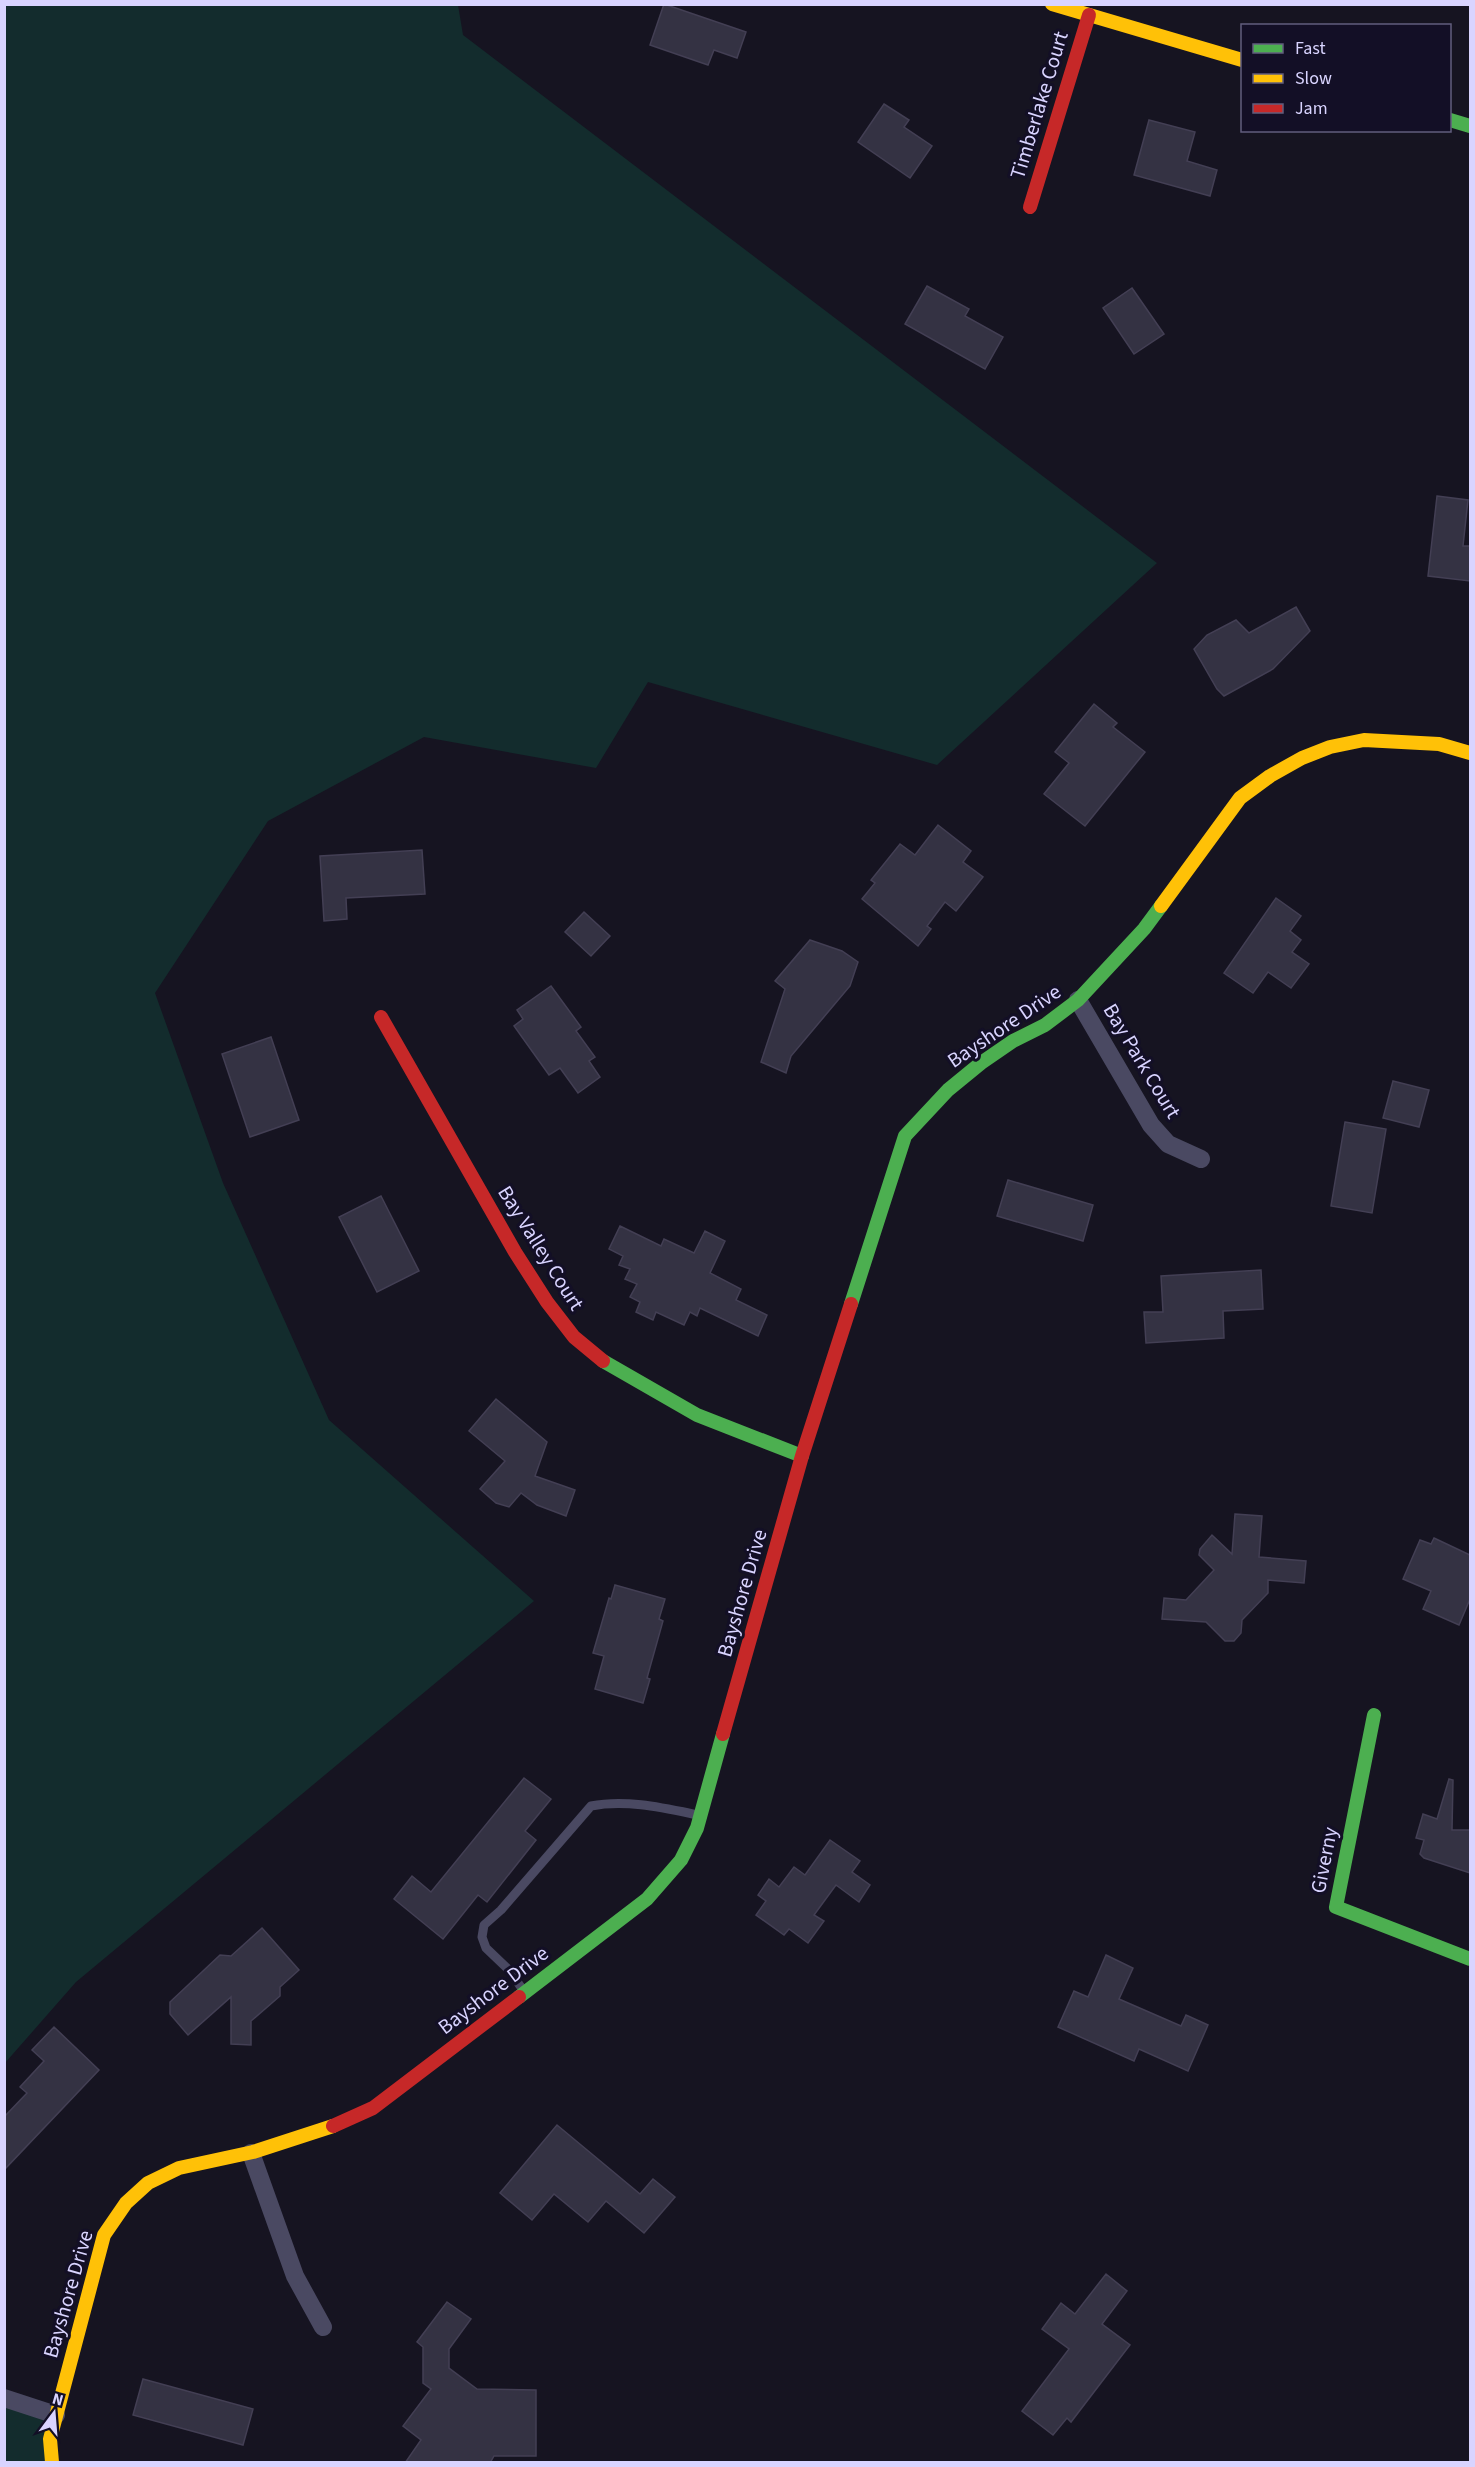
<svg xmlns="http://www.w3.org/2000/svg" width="1475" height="2467" font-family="'Source Sans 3',sans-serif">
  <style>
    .green { fill: #132c2d }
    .building { fill: #343243; stroke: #433f54; stroke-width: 1.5 }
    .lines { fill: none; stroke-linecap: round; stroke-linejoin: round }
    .lane { stroke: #4a4962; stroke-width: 9 }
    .street { stroke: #4a4962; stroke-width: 18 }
    .fast { stroke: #4caf50; stroke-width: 14 }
    .slow { stroke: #ffc107; stroke-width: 14 }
    .jam { stroke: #c62828; stroke-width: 14 }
    .labels { text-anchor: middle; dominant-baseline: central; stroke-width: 6; stroke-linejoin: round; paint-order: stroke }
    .street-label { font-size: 21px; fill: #d9d4ff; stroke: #130f26 }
  </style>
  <rect width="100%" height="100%" fill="#161421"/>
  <!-- green -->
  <g class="green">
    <polygon points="5,4 458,5 463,35 1157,563 937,765 648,682 596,768 424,737 268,821 155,993 223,1183 329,1420 534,1601 76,1982 5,2063"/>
    <polygon points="5,2398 56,2415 52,2462 5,2462"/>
  </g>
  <!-- building -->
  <g class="building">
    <polygon points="664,4 746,32 737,58 714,50 708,65 650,45"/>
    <polygon points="884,104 909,120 904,127 932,146 910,178 858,142"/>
    <polygon points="1149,120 1195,132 1187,161 1217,170 1210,196 1134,175"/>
    <polygon points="927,286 969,309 965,316 1003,337 985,369 905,324"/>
    <polygon points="1132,288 1164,334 1134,354 1103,308"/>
    <polygon points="1437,496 1468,500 1463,546 1470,546 1470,581 1428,576"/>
    <polygon points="1296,607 1310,631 1273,669 1224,696 1217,689 1194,649 1207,635 1236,620 1249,633"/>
    <polygon points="1094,704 1117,723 1113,727 1145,752 1085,826 1044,794 1069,763 1055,752"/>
    <polygon points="938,825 971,851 963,862 983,877 956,911 945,902 927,926 931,929 918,946 862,899 875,883 871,880 900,844 915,855"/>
    <polygon points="422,850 425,894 346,898 347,919 324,921 320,856"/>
    <polygon points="1276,898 1301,916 1290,931 1301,940 1292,952 1309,964 1291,988 1268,972 1253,993 1224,973"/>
    <polygon points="584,912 610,936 591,956 565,932"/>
    <polygon points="810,940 842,951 858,962 850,986 791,1056 786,1073 761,1062 785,989 775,981"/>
    <polygon points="551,986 581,1027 576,1031 595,1057 589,1061 600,1077 578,1093 560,1068 549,1075 514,1026 523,1019 517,1010"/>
    <polygon points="271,1037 299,1120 250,1137 222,1054"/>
    <polygon points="1393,1081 1429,1090 1419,1127 1383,1118"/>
    <polygon points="1345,1122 1386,1129 1372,1213 1331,1206"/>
    <polygon points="1008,1180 1093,1205 1083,1241 997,1216"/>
    <polygon points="381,1196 419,1271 377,1292 339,1217"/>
    <polygon points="620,1226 661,1246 664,1239 694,1253 705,1231 725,1241 710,1273 741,1289 736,1300 767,1315 758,1336 700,1308 697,1316 690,1312 684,1325 656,1312 653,1320 636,1312 640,1302 630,1297 637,1284 625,1279 630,1269 619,1265 623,1256 609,1249"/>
    <polygon points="1261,1270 1263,1309 1223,1311 1224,1338 1146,1343 1144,1312 1163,1312 1161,1276"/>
    <polygon points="496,1399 547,1442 535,1476 575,1490 566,1516 537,1505 521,1493 509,1507 496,1503 480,1489 505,1461 469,1431"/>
    <polygon points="1235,1514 1262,1516 1259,1557 1306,1561 1304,1583 1268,1580 1268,1593 1242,1620 1241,1633 1234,1641 1225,1641 1206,1622 1162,1619 1164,1598 1186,1600 1214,1570 1199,1555 1200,1549 1212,1535 1232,1554"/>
    <polygon points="1434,1538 1470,1555 1470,1599 1459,1625 1423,1609 1431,1591 1403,1579 1420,1540 1431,1544"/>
    <polygon points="615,1585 665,1599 659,1619 663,1621 647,1678 650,1679 643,1703 595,1689 604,1656 593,1653 609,1598 611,1599"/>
    <polygon points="524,1778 551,1799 525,1831 536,1840 487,1902 478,1895 443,1939 394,1899 412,1876 431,1892"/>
    <polygon points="1449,1779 1453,1780 1452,1830 1470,1830 1470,1873 1424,1858 1420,1854 1424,1840 1416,1838 1423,1814 1437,1819"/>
    <polygon points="830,1840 860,1861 852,1872 870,1885 859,1902 836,1885 814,1915 824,1921 808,1943 789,1929 784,1935 756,1915 766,1901 758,1895 769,1879 779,1887 794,1867 805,1875"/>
    <polygon points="262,1928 299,1970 280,1987 280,1996 251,2021 251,2045 231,2044 231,1997 188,2035 170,2014 170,2002 220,1955 231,1956"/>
    <polygon points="1106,1955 1133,1968 1119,1999 1181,2026 1186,2015 1208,2025 1188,2071 1139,2049 1134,2061 1058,2027 1074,1991 1088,1997"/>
    <polygon points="54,2027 99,2070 4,2170 4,2117 27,2093 20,2087 44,2061 32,2050"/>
    <polygon points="557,2125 640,2194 653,2179 675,2197 644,2233 606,2201 588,2222 554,2194 532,2220 500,2193"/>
    <polygon points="1106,2274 1127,2291 1102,2324 1130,2345 1071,2422 1067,2418 1053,2435 1022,2411 1069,2349 1042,2329 1061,2303 1075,2314"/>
    <polygon points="447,2302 471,2319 449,2349 449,2368 477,2389 536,2390 536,2456 494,2456 490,2463 405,2463 421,2440 403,2426 431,2389 423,2383 423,2347 417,2342"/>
    <polygon points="143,2379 253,2409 243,2445 133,2415"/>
  </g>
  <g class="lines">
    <!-- lane -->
    <path class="lane" d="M523 1990 509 1970 486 1948 482 1937 484 1925 501 1910 591 1806C626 1799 664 1808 698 1815"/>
    <!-- street -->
    <g class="street">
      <polyline points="1078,1000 1151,1125 1168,1144 1201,1159"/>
      <polyline points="251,2153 295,2276 323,2327"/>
      <polyline points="4,2398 56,2415"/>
    </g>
    <!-- fast -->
    <g class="fast">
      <polyline points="1450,120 1470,126"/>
      <polyline points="851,1304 905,1136 948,1090 981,1063 1013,1041 1045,1025 1078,1000 1144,929 1161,906"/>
      <polyline points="603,1361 697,1415 802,1456"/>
      <polyline points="1374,1715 1336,1907 1470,1959"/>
      <polyline points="519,1997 647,1899 681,1860 697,1828 723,1734"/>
    </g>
    <!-- slow -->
    <g class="slow">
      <polyline points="1052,4 1242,60"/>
      <polyline points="1161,906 1240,798 1270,776 1302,758 1330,747 1364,740 1439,744 1470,753"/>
      <polyline points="52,2462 50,2439 104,2235 126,2203 148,2183 179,2168 253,2152 333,2126"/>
    </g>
    <!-- jam -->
    <g class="jam">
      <polyline points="1030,207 1089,15"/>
      <polyline points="381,1017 515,1252 547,1302 574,1337 603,1361"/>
      <polyline points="723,1734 802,1456 851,1304"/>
      <polyline points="333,2126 373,2108 519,1997"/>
    </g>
  </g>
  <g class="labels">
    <!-- street labels -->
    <g class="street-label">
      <text transform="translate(1039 105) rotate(-73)">Timberlake Court</text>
      <text transform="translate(1004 1026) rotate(-34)">Bayshore Drive</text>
      <text transform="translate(1142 1061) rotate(59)">Bay Park Court</text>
      <text transform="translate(541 1248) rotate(58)">Bay Valley Court</text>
      <text transform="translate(742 1593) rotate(-74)">Bayshore Drive</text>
      <text transform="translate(1324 1860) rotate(-79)">Giverny</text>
      <text transform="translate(493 1990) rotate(-37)">Bayshore Drive</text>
      <text transform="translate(68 2294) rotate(-74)">Bayshore Drive</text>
    </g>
  </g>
  <!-- border -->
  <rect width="1475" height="2467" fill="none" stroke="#d9d4ff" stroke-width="12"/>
  <!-- legend -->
  <rect x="1241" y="24" width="210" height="108" fill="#130f26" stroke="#625e7d" stroke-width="1.5"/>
  <rect x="1253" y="44" width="30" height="9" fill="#4caf50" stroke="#625e7d" stroke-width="1.5"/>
  <text x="1295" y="54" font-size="18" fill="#d9d4ff">Fast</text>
  <rect x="1253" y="74" width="30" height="9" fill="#ffc107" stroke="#625e7d" stroke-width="1.5"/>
  <text x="1295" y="84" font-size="18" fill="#d9d4ff">Slow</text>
  <rect x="1253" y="104" width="30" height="9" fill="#c62828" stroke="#625e7d" stroke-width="1.5"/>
  <text x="1295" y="114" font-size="18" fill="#d9d4ff">Jam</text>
  <!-- north arrow -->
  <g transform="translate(54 2413) rotate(16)" stroke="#130f26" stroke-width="4.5" paint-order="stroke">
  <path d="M0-4.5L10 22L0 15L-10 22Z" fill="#d9d4ff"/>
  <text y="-9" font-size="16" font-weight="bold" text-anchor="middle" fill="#d9d4ff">N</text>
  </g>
</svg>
